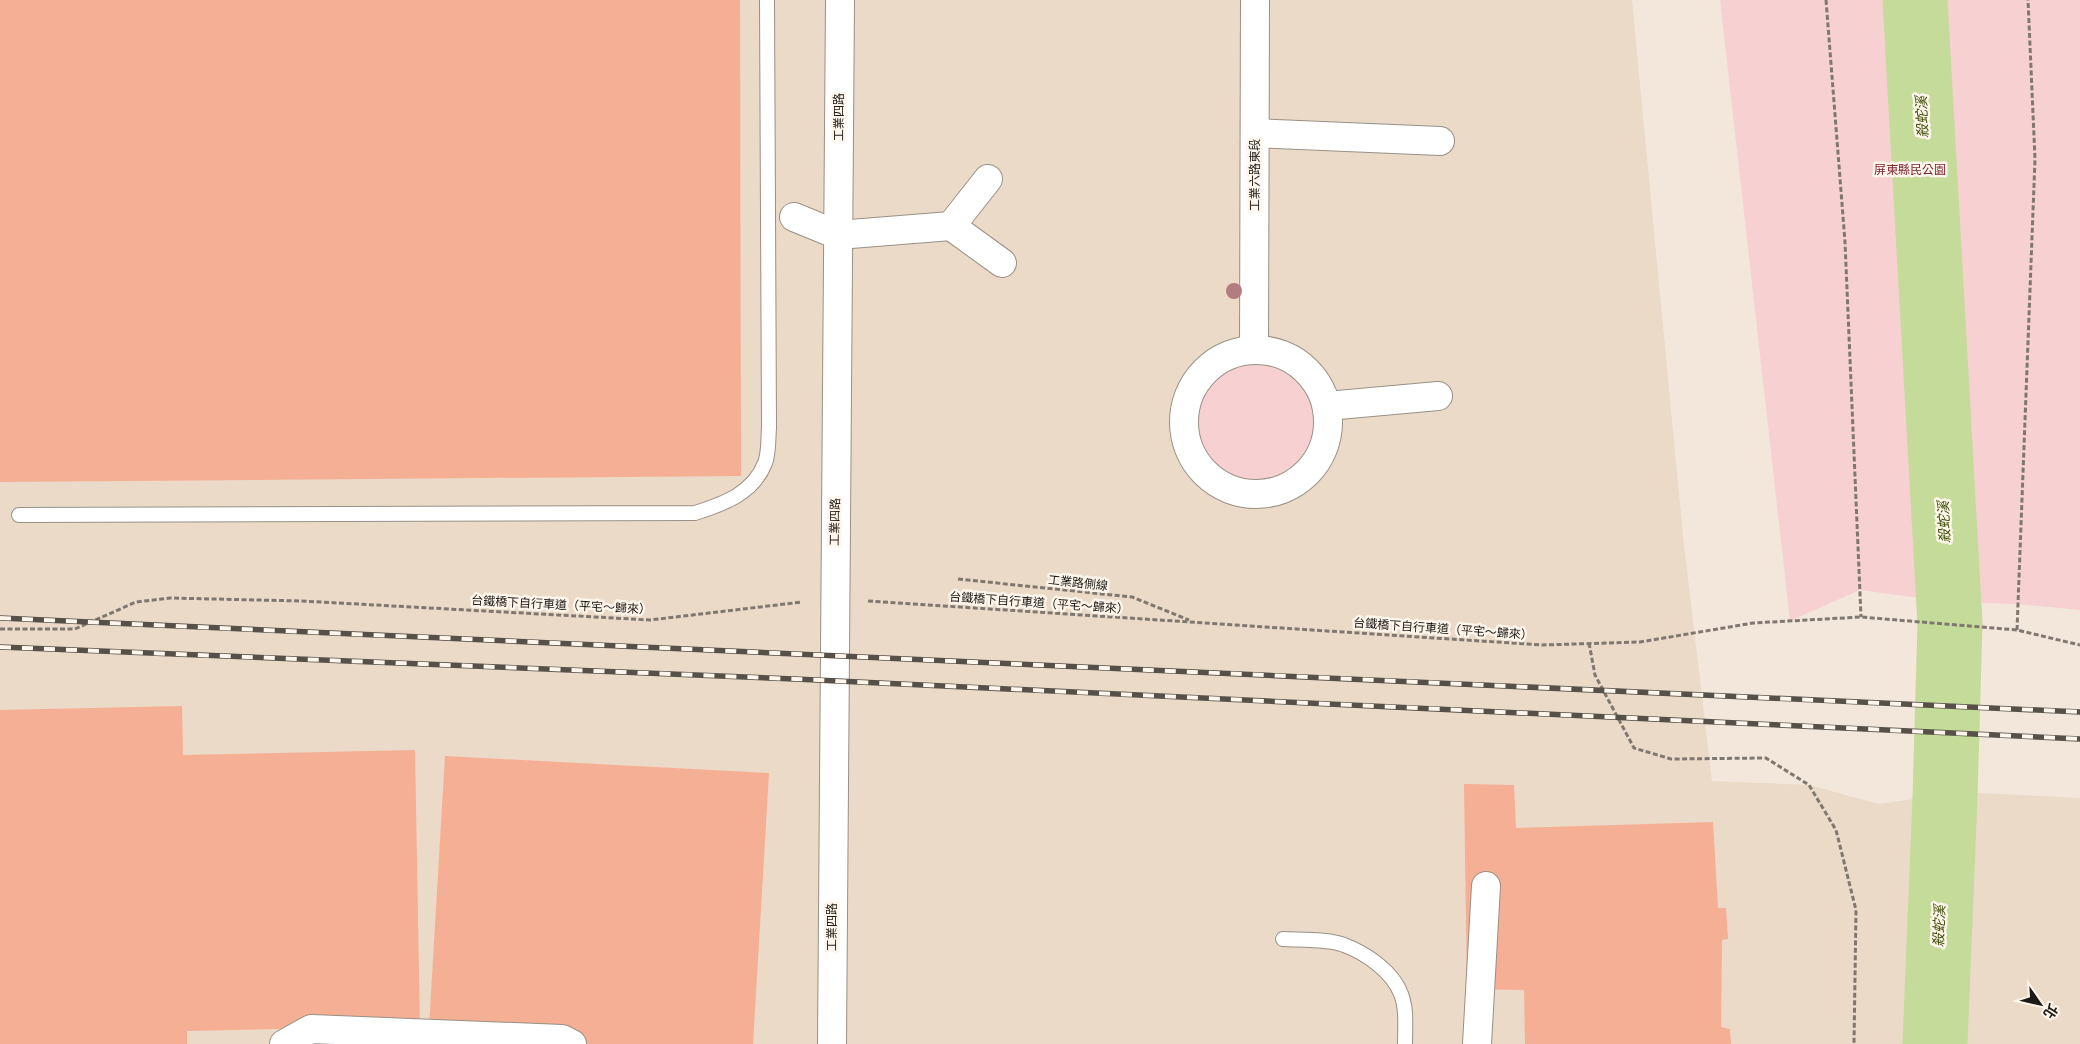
<svg xmlns="http://www.w3.org/2000/svg" width="2080" height="1044" font-family="'Work Sans','Noto Sans TC',sans-serif">
  <style>
    .built { fill: #ebdac8 }
    .green { fill: #f7d1d2 }
    .lines { fill: none; stroke-linecap: round; stroke-linejoin: round }
    .river { stroke: #c4db99; stroke-width: 65 }
    .building { fill: #f5af94 }
    .service-casing { stroke: #9a9085; stroke-width: 16 }
    .minor-casing { stroke: #9a9085; stroke-width: 30 }
    .path { stroke: #807870; stroke-width: 3; stroke-dasharray: 5 2.5; stroke-linecap: butt }
    .service { stroke: #fff; stroke-width: 14 }
    .minor { stroke: #fff; stroke-width: 28 }
    .rail-casing { stroke: #565049; stroke-width: 5.5 }
    .rail { stroke: #fef5eb; stroke-width: 4; stroke-dasharray: 11; stroke-linecap: butt }
    .tree { fill: #b37d7f }
    .labels { text-anchor: middle; dominant-baseline: central; stroke-width: 5; stroke-linejoin: round; paint-order: stroke }
    .street-label { font-size: 12px; fill: #1d1915; stroke: #fef5eb }
    .park-label { font-size: 12px; fill: #7e2634; stroke: #fef5eb }
    .water-label { font-size: 14px; font-style: italic; fill: #3a4c00; stroke: #fef5eb }
  </style>
  <rect width="100%" height="100%" fill="#f3e7db"/>
  <!-- built -->
  <polygon class="built" points="17,0 1632,0 1683,536 1712,781 1809,785 1879,804 1961,792 2080,798 2080,1044 0,1044 0,185"/>
  <!-- green -->
  <g class="green">
    <polygon points="1720,0 2080,0 2080,610 2017,604 1949,602 1860,590 1790,621"/>
    <circle cx="1256" cy="422" r="72"/>
  </g>
  <g class="lines">
    <!-- river -->
    <polyline class="river" points="1915,0 1950,624 1945,797 1935,1044"/>
  </g>
  <!-- building -->
  <g class="building">
    <polygon points="0,0 740,0 741,476 0,482"/>
    <polygon points="182,706 183,755 415,750 420,1026 187,1031 187,1044 0,1044 0,710"/>
    <polygon points="445,756 769,773 753,1044 428,1044"/>
    <polygon points="1464,784 1514,785 1516,828 1713,822 1718,908 1726,908 1728,939 1722,940 1721,1027 1730,1029 1731,1044 1525,1044 1524,990 1467,989"/>
  </g>
  <g class="lines">
    <!-- service casing -->
    <g class="service-casing">
      <g id="service">
        <path d="M19 515 695 513C723 504 753 494 765 463 769 453 768 439 769 428L767 0"/>
        <path d="M1283 939C1300 940 1330 939 1344 945 1366 953 1393 972 1401 994 1407 1009 1405 1028 1405 1044"/>
      </g>
    </g>
    <!-- minor casing -->
    <g class="minor-casing">
      <g id="minor">
        <polyline points="1255,133 1440,141"/>
        <polyline points="988,179 951,226 1002,263"/>
        <polyline points="794,217 838,235 951,226"/>
        <polyline points="1254,350 1255,0"/>
        <circle cx="1256" cy="422" r="72"/>
        <polyline points="1327,406 1438,396"/>
        <polyline points="284,1044 311,1029 562,1039 572,1044"/>
        <polyline points="832,1044 840,0"/>
        <polyline points="1477,1044 1486,886"/>
      </g>
    </g>
    <!-- path -->
    <g class="path">
      <polyline points="1826,0 1845,242 1861,617"/>
      <polyline points="958,579 1132,597 1189,620"/>
      <polyline points="868,601 1542,645 1640,642 1753,623 1861,617 2017,630 2080,645"/>
      <polyline points="0,629 75,629 136,602 170,598 302,601 650,620 802,602"/>
      <polyline points="2017,630 2035,159 2028,0"/>
      <polyline points="1589,643 1595,675 1634,748 1671,759 1766,758 1809,785 1836,830 1856,910 1854,1044"/>
    </g>
    <!-- service -->
    <use href="#service" class="service"/>
    <!-- minor -->
    <use href="#minor" class="minor"/>
    <!-- rail casing -->
    <g class="rail-casing">
      <g id="rail">
        <polyline points="0,618 2080,712"/>
        <polyline points="0,647 795,679 2080,739"/>
      </g>
    </g>
    <!-- rail -->
    <use href="#rail" class="rail"/>
  </g>
  <!-- trees -->
  <circle class="tree" cx="1234" cy="291" r="8"/>
  <g class="labels">
    <!-- street labels -->
    <g class="street-label">
      <text transform="translate(839 117) rotate(-90)">工業四路</text>
      <text transform="translate(1255 175) rotate(-90)">工業六路東段</text>
      <text transform="translate(835 522) rotate(-89)">工業四路</text>
      <text transform="translate(1078 583) rotate(6)">工業路側線</text>
      <text transform="translate(1039 603) rotate(4)">台鐵橋下自行車道（平宅～歸來）</text>
      <text transform="translate(561 605) rotate(3)">台鐵橋下自行車道（平宅～歸來）</text>
      <text transform="translate(1443 629) rotate(4)">台鐵橋下自行車道（平宅～歸來）</text>
      <text transform="translate(832 927) rotate(-90)">工業四路</text>
    </g>
    <!-- park labels -->
    <g class="park-label">
      <text x="1910" y="170">屏東縣民公園</text>
    </g>
    <!-- water labels -->
    <g class="water-label">
      <text transform="translate(1922 117) rotate(-93)">殺蛇溪</text>
      <text transform="translate(1944 522) rotate(-93)">殺蛇溪</text>
      <text transform="translate(1939 926) rotate(-88)">殺蛇溪</text>
    </g>
  </g>
  <!-- north arrow -->
  <g transform="translate(2040 1004) rotate(124)" stroke="#fef5eb" stroke-width="4" paint-order="stroke">
  <path d="M0-4L9 19L0 12L-9 19Z" fill="#1d1915"/>
  <text y="-8" font-size="14" font-weight="bold" text-anchor="middle" fill="#1d1915">北</text>
  </g>
</svg>
